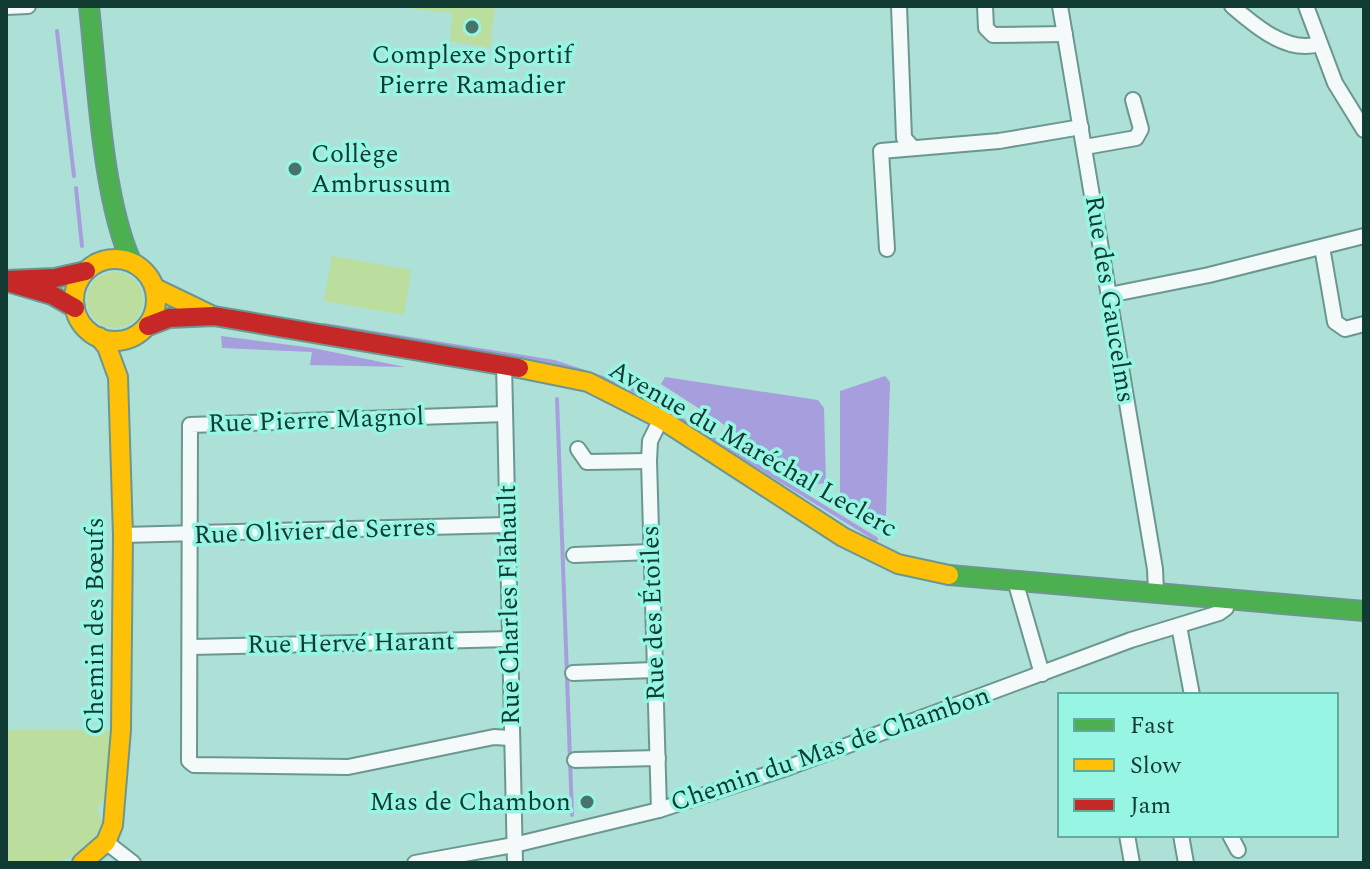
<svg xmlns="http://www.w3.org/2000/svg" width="1370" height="869" font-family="Spectral,serif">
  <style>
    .green { fill: #bbde9e }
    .water { fill: #a79ede }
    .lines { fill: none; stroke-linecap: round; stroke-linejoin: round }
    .stream { stroke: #a79ede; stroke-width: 4 }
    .street-casing { stroke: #6b9790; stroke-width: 18 }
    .fast-casing { stroke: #6b9790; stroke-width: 22 }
    .slow-casing { stroke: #6b9790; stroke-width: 22 }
    .jam-casing { stroke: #6b9790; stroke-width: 22 }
    .street { stroke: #f3faf9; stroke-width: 14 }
    .fast { stroke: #4caf50; stroke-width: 18 }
    .slow { stroke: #ffc107; stroke-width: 18 }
    .jam { stroke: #c62828; stroke-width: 18 }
    .poi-dot { fill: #48746c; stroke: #97f6e3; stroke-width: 3 }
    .labels { text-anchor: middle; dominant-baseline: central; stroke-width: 7; stroke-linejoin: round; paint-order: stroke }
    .poi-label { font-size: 26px; fill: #113a33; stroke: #97f6e3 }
    .street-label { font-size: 26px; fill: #113a33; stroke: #97f6e3 }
  </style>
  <rect width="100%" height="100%" fill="#ade0d6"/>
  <!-- green -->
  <g class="green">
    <polygon points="390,6 495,6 490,48 450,41 452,13"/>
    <polygon points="332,256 411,270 404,315 324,301"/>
    <circle cx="115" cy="300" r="28"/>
    <path d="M6 730H114L111 792 97 808 103 825C73 869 57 863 6 863Z"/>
  </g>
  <!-- water -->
  <g class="water">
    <polygon points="221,336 313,348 405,367 310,365 312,352 222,348"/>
    <polygon points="885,376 890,382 886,515 879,519 844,501 840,494 840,391"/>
    <polygon points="665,377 818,400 824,408 826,483 816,484 661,384"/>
  </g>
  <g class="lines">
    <!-- stream -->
    <g class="stream">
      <polyline points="57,31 74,176"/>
      <polyline points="76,188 82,246"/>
      <polyline points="324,325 554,362 627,386 876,539"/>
      <polyline points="557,399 572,815"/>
    </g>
    <!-- street casing -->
    <g class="street-casing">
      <g id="street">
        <polyline points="899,6 904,138 912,147"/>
        <polyline points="985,6 986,28 993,35 1065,34"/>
        <polyline points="1060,6 1155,569 1156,592"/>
        <path d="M1232 6C1254 25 1287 54 1319 44"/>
        <polyline points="1306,6 1335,83 1364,130"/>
        <polyline points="6,7 28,6"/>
        <polyline points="1085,147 1136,138 1141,129 1133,100"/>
        <polyline points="1322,247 1335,322 1345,329 1364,324"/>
        <polyline points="887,249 881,151 999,141 1081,127"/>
        <polyline points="1109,295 1209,275 1364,236"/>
        <polyline points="504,364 515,863"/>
        <polyline points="505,414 190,425 189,761 194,765 348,767 494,737 512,738"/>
        <polyline points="578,449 587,462 649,461"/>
        <polyline points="123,535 507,525"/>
        <polyline points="574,555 651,552"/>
        <polyline points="1016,584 1042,674"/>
        <polyline points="1179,626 1192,695"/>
        <polyline points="192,647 510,639"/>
        <polyline points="573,673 654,670"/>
        <polyline points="575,760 658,758"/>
        <polyline points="659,810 649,461 650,441 661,419"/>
        <polyline points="1127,835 1132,863"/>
        <polyline points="1181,835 1186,863"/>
        <polyline points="1230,835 1238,850"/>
        <polyline points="106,842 133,863"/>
        <polyline points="415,863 514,845 659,810 784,769 1131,640 1219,613 1226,608 1228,598"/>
      </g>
    </g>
    <!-- fast casing -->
    <g class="fast-casing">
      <g id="fast">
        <path d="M89 6C97 79 102 196 131 261"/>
        <polyline points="949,575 1364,611"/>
      </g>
    </g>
    <!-- slow casing -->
    <g class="slow-casing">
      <g id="slow">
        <circle cx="115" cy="300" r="41"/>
        <polyline points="155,288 211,315"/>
        <polyline points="519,368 588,382 661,419 843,537 898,564 949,575"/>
        <polyline points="82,863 106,842 113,825 121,730 123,535 118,377 107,347 99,337"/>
      </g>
    </g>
    <!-- jam casing -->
    <g class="jam-casing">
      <g id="jam">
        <polyline points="6,280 55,278 86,271"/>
        <polyline points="11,283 52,295 75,308"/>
        <polyline points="148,326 169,318 214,316 519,368"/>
      </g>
    </g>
    <!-- street -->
    <use href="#street" class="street"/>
    <!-- fast -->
    <use href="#fast" class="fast"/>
    <!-- slow -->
    <use href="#slow" class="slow"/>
    <!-- jam -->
    <use href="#jam" class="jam"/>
  </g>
  <!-- markers -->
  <g class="poi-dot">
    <circle cx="472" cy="27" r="8"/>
    <circle cx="295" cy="169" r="8"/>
    <circle cx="587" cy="802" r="8"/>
  </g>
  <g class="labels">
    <!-- poi labels -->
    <g class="poi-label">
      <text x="472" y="55">Complexe Sportif<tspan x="472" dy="30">Pierre Ramadier</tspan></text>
      <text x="311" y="154" text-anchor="start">Collège<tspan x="311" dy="30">Ambrussum</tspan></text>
      <text x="571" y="802" text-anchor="end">Mas de Chambon</text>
    </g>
    <!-- street labels -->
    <g class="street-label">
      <text transform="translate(1110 299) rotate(81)">Rue des Gaucelms</text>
      <text transform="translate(316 420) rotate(-2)">Rue Pierre Magnol</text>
      <text transform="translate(753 449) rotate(30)">Avenue du Maréchal Leclerc</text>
      <text transform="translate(315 531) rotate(-2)">Rue Olivier de Serres</text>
      <text transform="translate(509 605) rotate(-91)">Rue Charles Flahault</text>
      <text transform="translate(653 613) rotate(-92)">Rue des Étoiles</text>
      <text transform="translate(95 626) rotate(-90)">Chemin des Bœufs</text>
      <text transform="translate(351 643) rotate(-1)">Rue Hervé Harant</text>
      <text transform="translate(830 749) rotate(-19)">Chemin du Mas de Chambon</text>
    </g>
  </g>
  <!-- border -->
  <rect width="1370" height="869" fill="none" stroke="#113a33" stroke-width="16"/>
  <!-- legend -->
  <rect x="1058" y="693" width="280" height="144" fill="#97f6e3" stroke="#61ab9d" stroke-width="2"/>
  <rect x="1074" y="719" width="40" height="12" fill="#4caf50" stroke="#61ab9d" stroke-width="2"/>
  <text x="1130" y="733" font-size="24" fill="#113a33">Fast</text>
  <rect x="1074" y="759" width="40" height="12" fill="#ffc107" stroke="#61ab9d" stroke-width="2"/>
  <text x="1130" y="773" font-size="24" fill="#113a33">Slow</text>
  <rect x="1074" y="799" width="40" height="12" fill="#c62828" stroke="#61ab9d" stroke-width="2"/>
  <text x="1130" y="813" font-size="24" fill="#113a33">Jam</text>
</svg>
